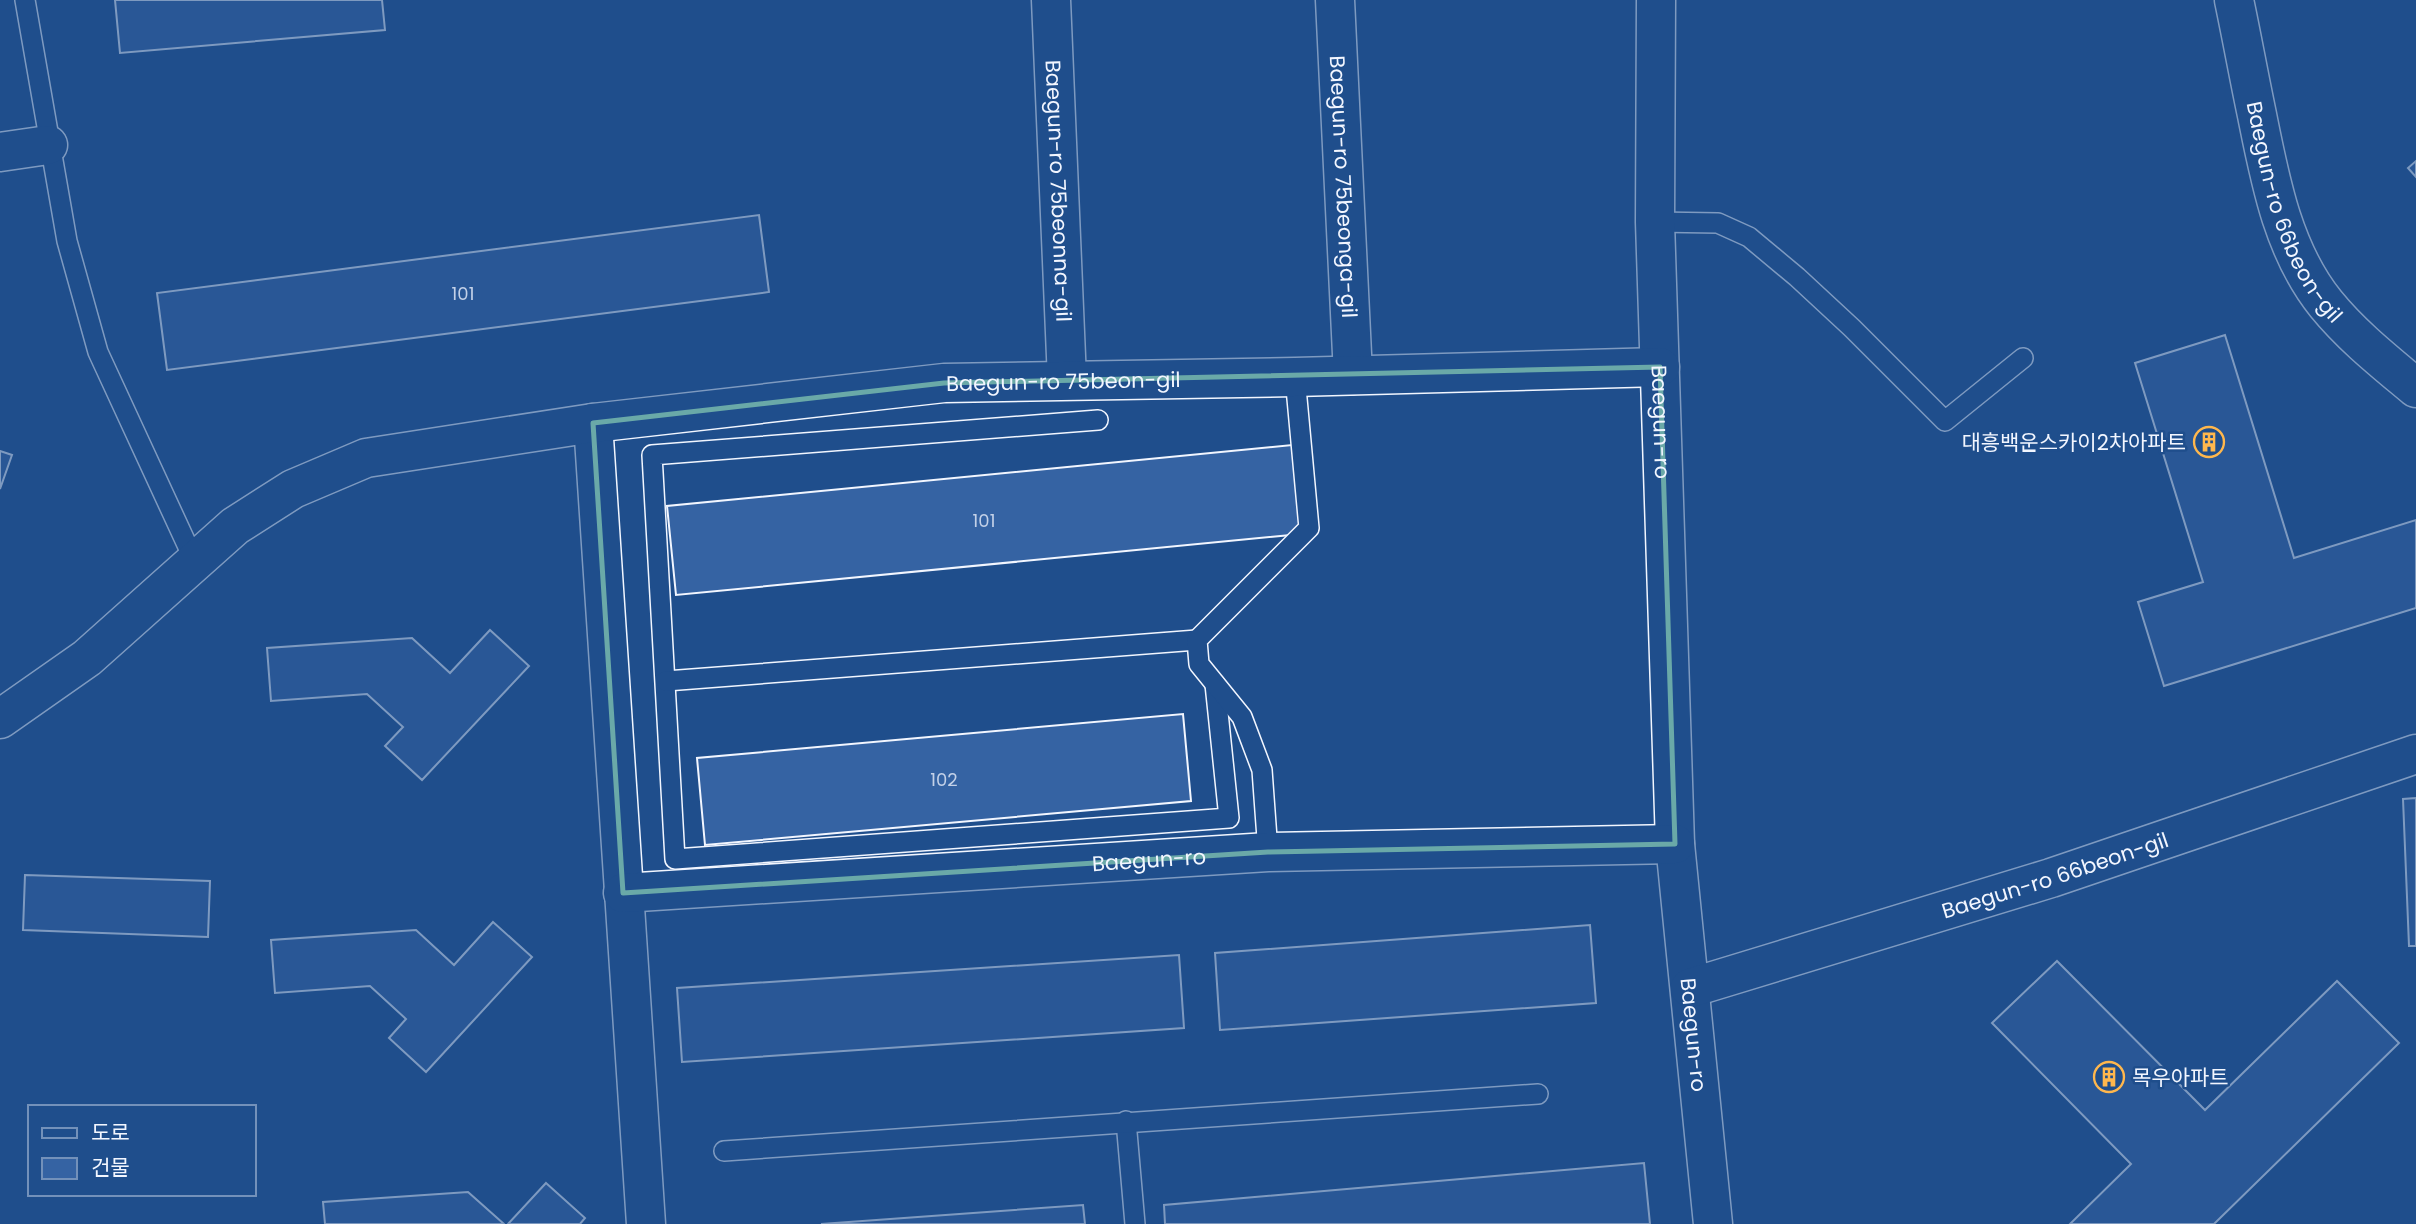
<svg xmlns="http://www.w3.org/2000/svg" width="2416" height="1224" font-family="Poppins,'Noto Sans KR',sans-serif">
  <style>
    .building { fill: #3563a3; stroke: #f2f6ff; stroke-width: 2 }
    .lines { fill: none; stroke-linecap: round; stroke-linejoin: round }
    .service-casing { stroke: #f2f6ff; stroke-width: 22 }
    .minor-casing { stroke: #f2f6ff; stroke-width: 41 }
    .service { stroke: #1f4e8c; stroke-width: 19 }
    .minor { stroke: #1f4e8c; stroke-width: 38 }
    .marked { fill: none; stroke: #6aa9a8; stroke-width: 5; stroke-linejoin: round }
    .labels { text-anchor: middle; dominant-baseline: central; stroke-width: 5; stroke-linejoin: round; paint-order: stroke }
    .number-label { font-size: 18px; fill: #c3d1e8 }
    .street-label { font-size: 21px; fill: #f2f6ff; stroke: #1f4e8c }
    .poi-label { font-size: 21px; fill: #f2f6ff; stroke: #1f4e8c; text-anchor: end }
  </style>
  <rect width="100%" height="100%" fill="#1f4e8c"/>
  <!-- building -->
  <g class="building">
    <polygon points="115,0 382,0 385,30 120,53"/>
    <polygon points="2416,161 2416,177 2408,168"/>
    <polygon points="759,215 769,292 167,370 157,293"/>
    <polygon points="2225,335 2294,558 2416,520 2416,608 2164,686 2138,602 2203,582 2135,363"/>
    <polygon points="1292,445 1301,534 676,595 667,506"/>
    <polygon points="0,451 12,455 0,489"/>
    <polygon points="490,630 529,666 422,780 385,746 403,727 367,694 271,701 267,648 412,638 450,673"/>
    <polygon points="1183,714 1191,801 705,845 697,758"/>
    <polygon points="2416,798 2416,946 2409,946 2403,799"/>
    <polygon points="25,875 210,881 208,937 23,930"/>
    <polygon points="493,922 532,957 426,1072 389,1038 406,1019 370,986 275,993 271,940 416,930 454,965"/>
    <polygon points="1590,925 1596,1003 1220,1030 1215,953"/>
    <polygon points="1179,955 1184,1028 682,1062 677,988"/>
    <polygon points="2057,961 2205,1110 2337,981 2399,1043 2214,1224 2070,1224 2131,1164 1992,1023"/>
    <polygon points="1644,1163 1650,1224 1165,1224 1164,1205"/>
    <polygon points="546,1183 585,1218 580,1224 508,1224"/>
    <polygon points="468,1192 504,1224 325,1224 323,1202"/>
    <polygon points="1083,1205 1085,1224 821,1224"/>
  </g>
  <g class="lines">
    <!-- service casing -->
    <g class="service-casing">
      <g id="service">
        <polyline points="25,0 67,241 98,352 195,562"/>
        <polyline points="1655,222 1718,223 1749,237 1797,277 1852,328 1945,421 2023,358"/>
        <polyline points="1098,420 652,455 675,859 1229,818 1215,684"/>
        <polyline points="666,681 1197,640"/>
        <polyline points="1268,852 1262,770 1242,717 1199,664 1197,640 1309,528 1295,377"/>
        <polyline points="1126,1121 1135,1224"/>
        <polyline points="724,1151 1538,1094"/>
      </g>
    </g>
    <!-- minor casing -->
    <g class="minor-casing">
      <g id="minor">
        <path id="s1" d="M1051 0 1067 380"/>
        <path id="s2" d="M1335 0 1353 375"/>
        <path id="s3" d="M1656 0 1655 222 1675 844 1713 1224"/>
        <path id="s4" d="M2234 0C2242 38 2249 77 2257 115 2270 180 2283 251 2326 304 2352 336 2385 362 2416 388"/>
        <polyline points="0,152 48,145"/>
        <polyline points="593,423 646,1224"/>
        <path id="s5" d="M0 719 87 658 235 526 293 489 366 458 593 423 944 383 1295 377 1660 367"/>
        <path id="s6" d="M623 893 1268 852 1675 844"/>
        <path id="s7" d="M1690 988 2051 878 2416 754"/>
      </g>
    </g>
    <!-- service -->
    <use href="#service" class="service"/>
    <!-- minor -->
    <use href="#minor" class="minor"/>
  </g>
  <!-- marked area -->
  <path d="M0 0H2416V1224H0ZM1660 367 1675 844 1268 852 623 893 593 423 944 383Z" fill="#1f4e8c" fill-opacity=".55" fill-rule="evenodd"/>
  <path class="marked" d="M1660 367 1675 844 1268 852 623 893 593 423 944 383Z"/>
  <!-- icons -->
  <defs>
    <g id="building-ring" transform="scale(1.575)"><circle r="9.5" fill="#1f4e8c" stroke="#ffb74d" stroke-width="1.5"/><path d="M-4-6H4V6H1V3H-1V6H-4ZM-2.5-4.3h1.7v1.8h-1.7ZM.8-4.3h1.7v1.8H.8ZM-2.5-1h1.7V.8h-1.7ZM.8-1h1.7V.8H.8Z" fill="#ffb74d"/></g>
  </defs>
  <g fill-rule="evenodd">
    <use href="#building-ring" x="2209" y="442"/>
    <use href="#building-ring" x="2109" y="1077"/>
  </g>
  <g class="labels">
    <!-- number labels -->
    <g class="number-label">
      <text x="463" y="293">101</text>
      <text x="984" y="520">101</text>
      <text x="944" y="779">102</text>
    </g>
    <!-- street labels -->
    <g class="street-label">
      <text stroke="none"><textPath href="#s2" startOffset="187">Baegun-ro 75beonga-gil</textPath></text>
      <text stroke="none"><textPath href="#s1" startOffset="191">Baegun-ro 75beonna-gil</textPath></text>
      <text stroke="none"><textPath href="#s4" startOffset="222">Baegun-ro 66beon-gil</textPath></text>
      <text stroke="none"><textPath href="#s5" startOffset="1155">Baegun-ro 75beon-gil</textPath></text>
      <text stroke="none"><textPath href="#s3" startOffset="422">Baegun-ro</textPath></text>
      <text stroke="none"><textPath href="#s6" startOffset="527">Baegun-ro</textPath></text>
      <text stroke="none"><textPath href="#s7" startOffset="382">Baegun-ro 66beon-gil</textPath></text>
      <text stroke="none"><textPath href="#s3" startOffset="1036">Baegun-ro</textPath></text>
    </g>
    <!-- poi labels -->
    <g class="poi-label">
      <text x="2186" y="442">대흥백운스카이2차아파트</text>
      <text x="2132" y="1077" text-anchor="start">목우아파트</text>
    </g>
  </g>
  <!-- legend -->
  <rect x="28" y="1105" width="228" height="91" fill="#1f4e8c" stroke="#7391ba" stroke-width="2"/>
  <rect x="42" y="1128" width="35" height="10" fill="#1f4e8c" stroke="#7391ba" stroke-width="2"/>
  <text x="91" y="1140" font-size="21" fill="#f2f6ff">도로</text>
  <rect x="42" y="1158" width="35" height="21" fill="#3563a3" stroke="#7391ba" stroke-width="2"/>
  <text x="91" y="1175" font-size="21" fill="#f2f6ff">건물</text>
</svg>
